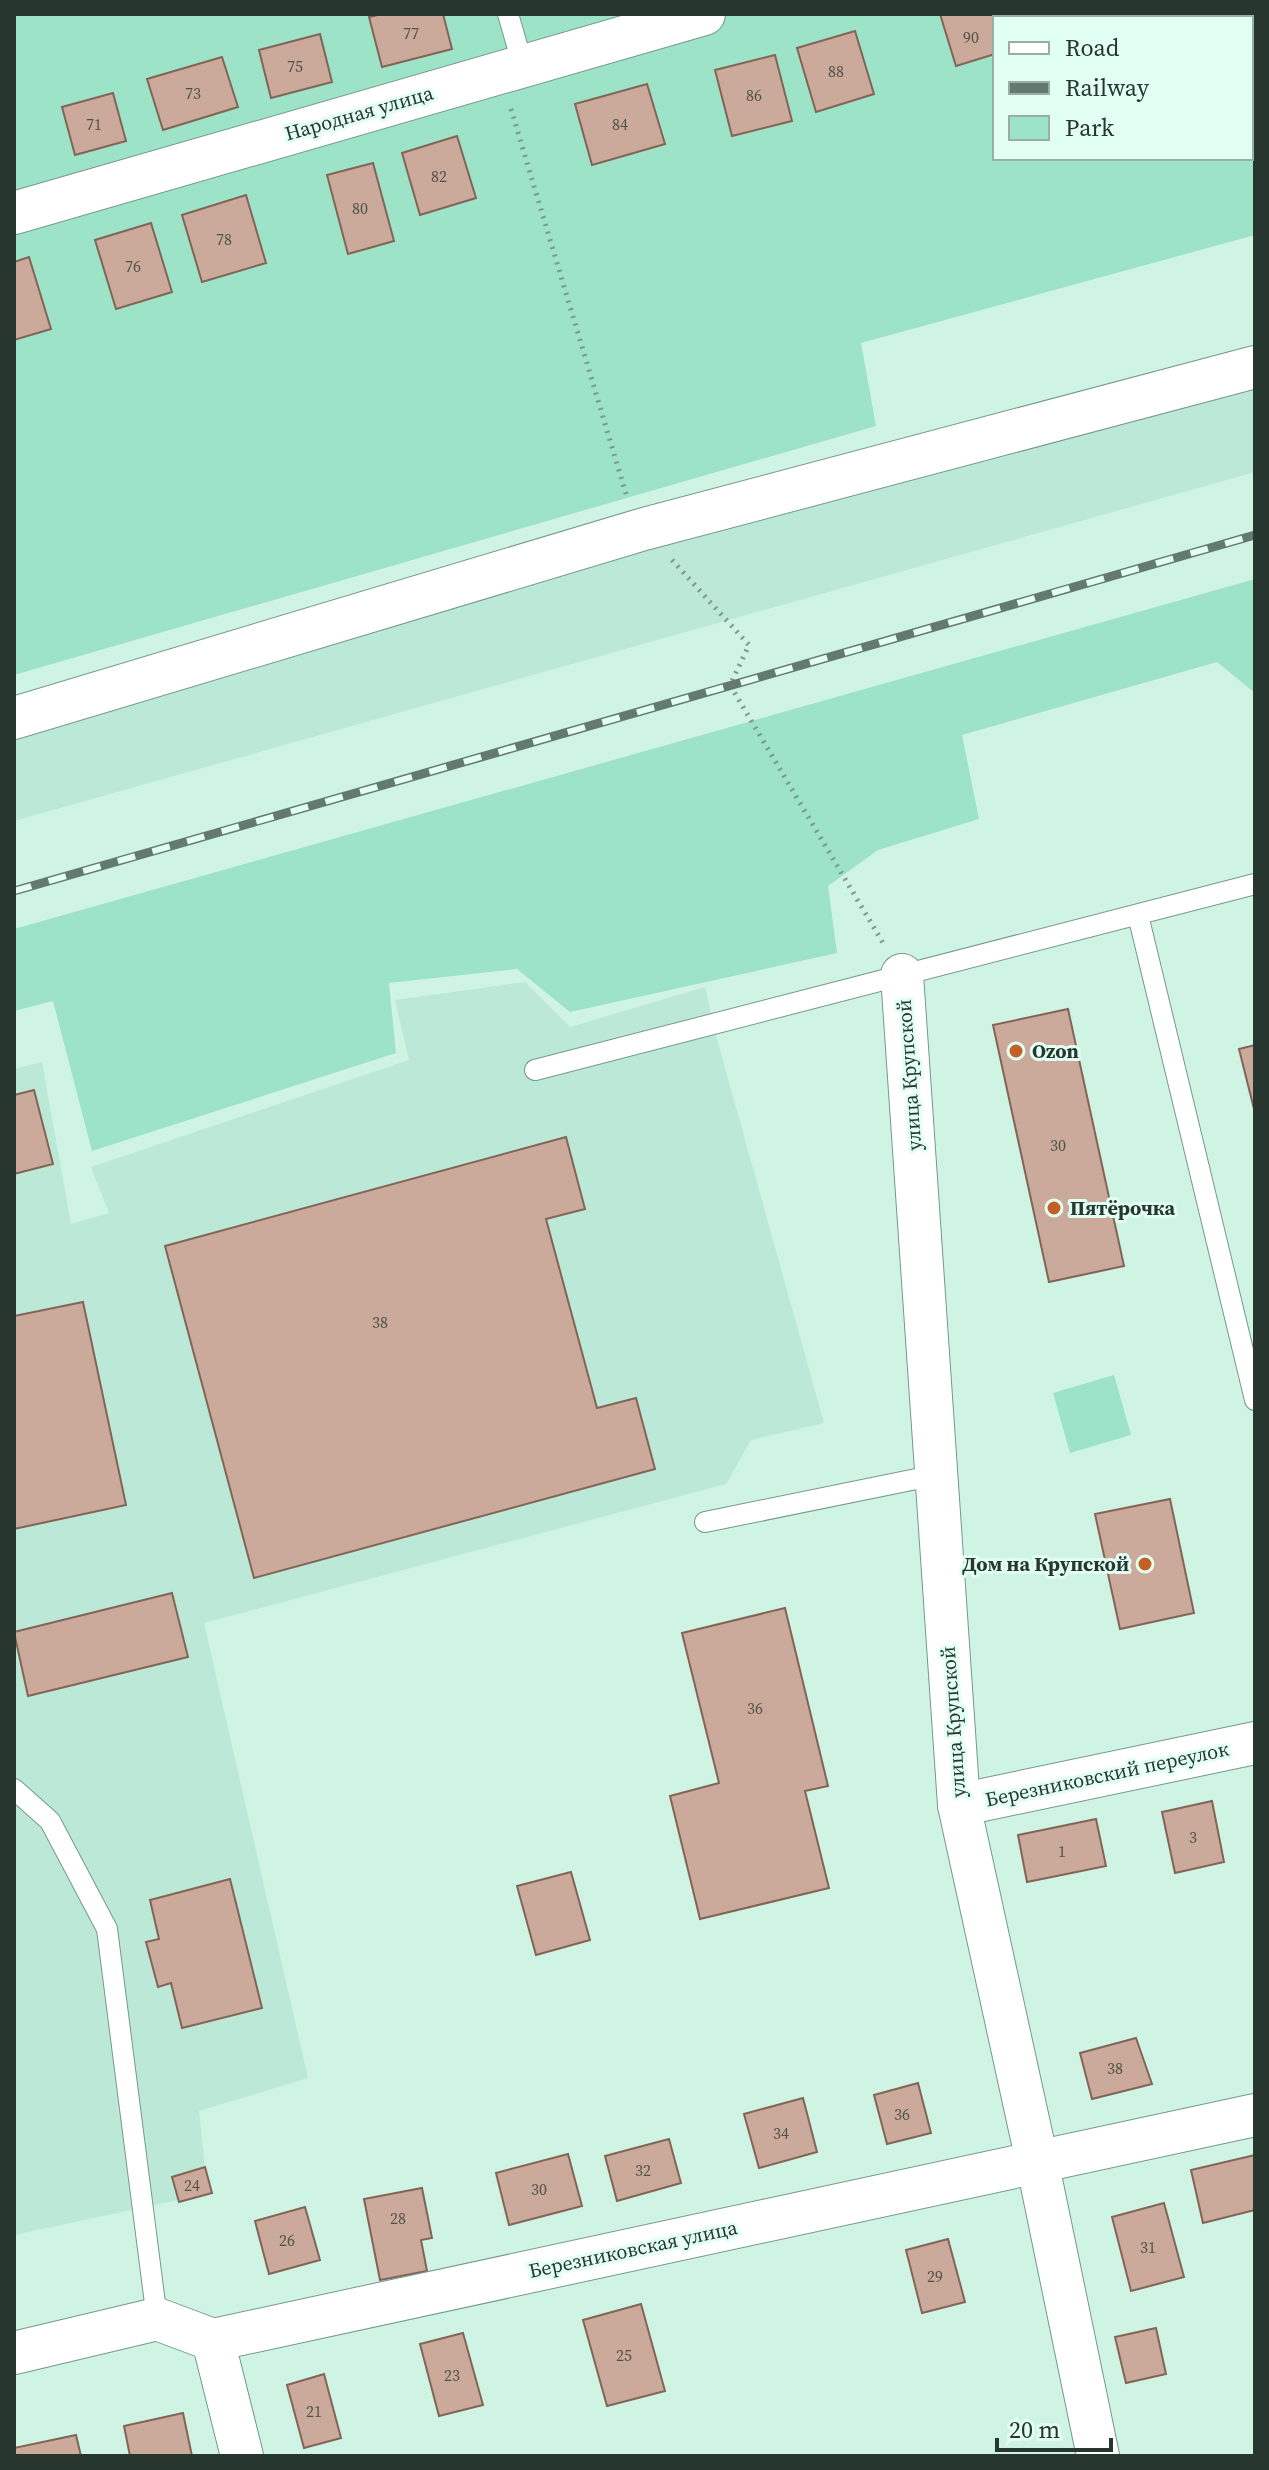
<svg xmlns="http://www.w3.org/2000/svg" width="1269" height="2470" font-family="'Source Serif 4',serif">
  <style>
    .built { fill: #bce9d7 }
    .green { fill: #9de3c7; fill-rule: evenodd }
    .building { fill: #cbaa9b; stroke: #826557; stroke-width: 2 }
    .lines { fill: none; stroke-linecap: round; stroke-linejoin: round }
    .lane-casing { stroke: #76998a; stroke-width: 22 }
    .street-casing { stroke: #76998a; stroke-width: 44 }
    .path { stroke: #7e988d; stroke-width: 5; stroke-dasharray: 2 6; stroke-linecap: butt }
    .lane { stroke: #fff; stroke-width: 20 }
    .street { stroke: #fff; stroke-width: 42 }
    .rail-casing { stroke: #647a70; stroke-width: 9 }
    .rail { stroke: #e1fff2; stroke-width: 6; stroke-dasharray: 18; stroke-linecap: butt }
    .poi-dot { fill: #c36025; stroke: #e1fff2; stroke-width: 3 }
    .labels { text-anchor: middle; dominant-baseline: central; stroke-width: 6; stroke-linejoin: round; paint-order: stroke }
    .number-label { font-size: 16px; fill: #51534b }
    .street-label { font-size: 20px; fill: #283630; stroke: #e1fff2 }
    .poi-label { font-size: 20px; font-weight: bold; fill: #283630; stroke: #e1fff2; text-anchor: start }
  </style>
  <rect width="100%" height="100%" fill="#cff4e4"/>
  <!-- built -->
  <g class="built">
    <polygon points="1255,364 1255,472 14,821 14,716"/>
    <polygon points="525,982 570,1027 705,987 717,1039 824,1423 751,1440 726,1484 204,1623 308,2078 199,2111 205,2167 212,2193 14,2235 14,1069 42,1062 71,1224 109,1213 91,1167 409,1060 395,1000"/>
  </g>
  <!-- green -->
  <g class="green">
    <path d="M14 14H1255V235L861 343 876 426 14 675ZM995 18H1251V158H995Z"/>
    <polygon points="1255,579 1255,693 1217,662 962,735 979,819 878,850 828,886 837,953 570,1012 517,969 389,983 396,1053 92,1151 53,1001 14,1011 14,929"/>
    <polygon points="1114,1375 1131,1435 1070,1453 1053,1393"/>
  </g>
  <!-- building -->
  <g class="building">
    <polygon points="382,14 443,14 452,49 382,67 369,17"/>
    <polygon points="940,14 993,14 995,54 956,66"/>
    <polygon points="1075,14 1119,14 1120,18 1076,18"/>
    <polygon points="855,31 874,94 816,112 797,48"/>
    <polygon points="320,34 332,82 271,98 259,50"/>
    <polygon points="775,55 792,121 732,136 715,70"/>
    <polygon points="222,57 238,107 163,130 147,79"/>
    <polygon points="647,84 665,144 592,165 575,104"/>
    <polygon points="113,93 126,141 75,155 62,107"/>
    <polygon points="457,136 476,198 420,215 402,153"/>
    <polygon points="373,163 394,241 348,254 327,175"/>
    <polygon points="246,195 266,263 202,282 182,215"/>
    <polygon points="151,223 172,292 116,309 95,240"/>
    <polygon points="29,257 51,329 14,340 14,262"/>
    <polygon points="1068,1009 1124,1266 1049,1282 993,1025"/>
    <polygon points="1255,1045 1255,1113 1239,1049"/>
    <polygon points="34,1090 53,1164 14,1174 14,1095"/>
    <polygon points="566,1137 585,1209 546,1219 597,1408 636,1398 655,1469 254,1578 165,1246"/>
    <polygon points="83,1302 126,1505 14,1529 14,1316"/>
    <polygon points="1170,1499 1194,1613 1120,1629 1095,1514"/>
    <polygon points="172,1593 188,1657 28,1696 14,1632"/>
    <polygon points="785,1608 828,1786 805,1791 829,1888 700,1919 670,1796 719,1783 682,1633"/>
    <polygon points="1212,1801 1224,1862 1175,1873 1162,1812"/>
    <polygon points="1096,1819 1106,1866 1027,1882 1018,1835"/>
    <polygon points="571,1872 590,1940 536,1955 517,1886"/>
    <polygon points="230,1879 262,2008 182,2028 171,1983 158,1987 146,1942 159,1939 150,1900"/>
    <polygon points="1136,2038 1152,2084 1092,2099 1080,2053"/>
    <polygon points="918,2083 931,2133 887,2144 874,2095"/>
    <polygon points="803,2098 817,2152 759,2168 744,2114"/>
    <polygon points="669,2139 681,2183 617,2201 605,2156"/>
    <polygon points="568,2154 582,2206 509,2225 496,2173"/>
    <polygon points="1255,2155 1255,2210 1203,2223 1191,2170"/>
    <polygon points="205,2167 212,2193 179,2202 172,2177"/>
    <polygon points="422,2188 432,2238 421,2240 427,2271 380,2280 364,2199"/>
    <polygon points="1164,2203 1184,2277 1131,2291 1112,2217"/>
    <polygon points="305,2207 320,2260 269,2274 255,2221"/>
    <polygon points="948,2239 965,2302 922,2313 906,2250"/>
    <polygon points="641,2304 665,2391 607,2406 583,2320"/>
    <polygon points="1156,2328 1166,2374 1126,2383 1115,2337"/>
    <polygon points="463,2333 483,2405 439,2416 420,2344"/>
    <polygon points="324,2374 341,2438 304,2448 287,2385"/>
    <polygon points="183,2413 192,2456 130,2456 124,2426"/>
    <polygon points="76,2435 81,2456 14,2456 14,2448"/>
  </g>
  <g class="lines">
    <!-- lane casing -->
    <g class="lane-casing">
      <g id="lane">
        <polyline points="508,14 523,66"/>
        <polyline points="1138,915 1255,1400"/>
        <polyline points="535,1070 1255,884"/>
        <polyline points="705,1522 936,1475"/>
        <polyline points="14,1789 50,1821 107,1929 157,2319"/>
      </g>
    </g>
    <!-- street casing -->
    <g class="street-casing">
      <g id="street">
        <polyline points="14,213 704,14"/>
        <polyline points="14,718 644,529 1255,367"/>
        <polyline points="902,975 959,1805 1037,2161 1098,2456"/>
        <polyline points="959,1805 1255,1743"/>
        <polyline points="213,2340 242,2456"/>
        <polyline points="14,2353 157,2319 213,2340 1255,2115"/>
      </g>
    </g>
    <!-- path -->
    <g class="path">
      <polyline points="511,109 626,494"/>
      <polyline points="672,560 749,645 730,685 883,943"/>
    </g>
    <!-- lane -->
    <use href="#lane" class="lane"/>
    <!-- street -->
    <use href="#street" class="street"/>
    <!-- rail casing -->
    <g class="rail-casing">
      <polyline id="rail" points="14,891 1255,535"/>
    </g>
    <!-- rail -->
    <use href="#rail" class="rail"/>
  </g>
  <!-- markers -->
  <g class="poi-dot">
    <circle cx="1016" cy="1051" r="8"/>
    <circle cx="1054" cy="1208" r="8"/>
    <circle cx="1145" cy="1564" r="8"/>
  </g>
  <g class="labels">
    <!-- number labels -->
    <g class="number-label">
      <text x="411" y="33">77</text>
      <text x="971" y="37">90</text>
      <text x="295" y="66">75</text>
      <text x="836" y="71">88</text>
      <text x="193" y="93">73</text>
      <text x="754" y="95">86</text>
      <text x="94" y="124">71</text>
      <text x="620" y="124">84</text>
      <text x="439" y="176">82</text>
      <text x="360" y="208">80</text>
      <text x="224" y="239">78</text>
      <text x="133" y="266">76</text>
      <text x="1058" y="1145">30</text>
      <text x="380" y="1322">38</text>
      <text x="755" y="1708">36</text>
      <text x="1193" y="1837">3</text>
      <text x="1062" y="1851">1</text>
      <text x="1115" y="2068">38</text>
      <text x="902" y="2114">36</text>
      <text x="781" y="2133">34</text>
      <text x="643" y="2170">32</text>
      <text x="192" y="2185">24</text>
      <text x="539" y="2189">30</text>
      <text x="398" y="2218">28</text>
      <text x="287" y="2240">26</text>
      <text x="1148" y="2247">31</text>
      <text x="935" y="2276">29</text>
      <text x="624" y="2355">25</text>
      <text x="452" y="2375">23</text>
      <text x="314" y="2411">21</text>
    </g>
    <!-- street labels -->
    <g class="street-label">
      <text transform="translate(359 113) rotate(-16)">Народная улица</text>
      <text transform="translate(909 1075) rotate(-94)">улица Крупской</text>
      <text transform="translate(953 1722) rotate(-94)">улица Крупской</text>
      <text transform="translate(1107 1774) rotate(-12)">Березниковский переулок</text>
      <text transform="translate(633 2249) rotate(-12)">Березниковская улица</text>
    </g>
    <!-- poi labels -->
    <g class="poi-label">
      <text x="1032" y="1051">Ozon</text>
      <text x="1070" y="1208">Пятёрочка</text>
      <text x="1129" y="1564" text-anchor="end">Дом на Крупской</text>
    </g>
  </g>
  <!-- border -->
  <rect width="1269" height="2470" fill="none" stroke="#283630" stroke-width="32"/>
  <!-- legend -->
  <rect x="993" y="16" width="260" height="144" fill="#e1fff2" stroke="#97afa4" stroke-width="2"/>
  <rect x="1009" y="42" width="40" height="12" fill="#ffffff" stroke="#97afa4" stroke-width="2"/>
  <text x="1065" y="56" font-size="24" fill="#283630">Road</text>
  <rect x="1009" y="82" width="40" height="12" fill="#647a70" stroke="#97afa4" stroke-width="2"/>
  <text x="1065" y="96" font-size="24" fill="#283630">Railway</text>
  <rect x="1009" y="116" width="40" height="24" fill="#9de3c7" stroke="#97afa4" stroke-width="2"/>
  <text x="1065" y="136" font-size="24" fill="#283630">Park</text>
  <!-- scale -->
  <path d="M997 2438v12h114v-12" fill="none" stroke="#283630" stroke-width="4"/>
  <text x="1009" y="2438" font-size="24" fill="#283630" stroke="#e1fff2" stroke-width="6" paint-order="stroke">20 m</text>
</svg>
